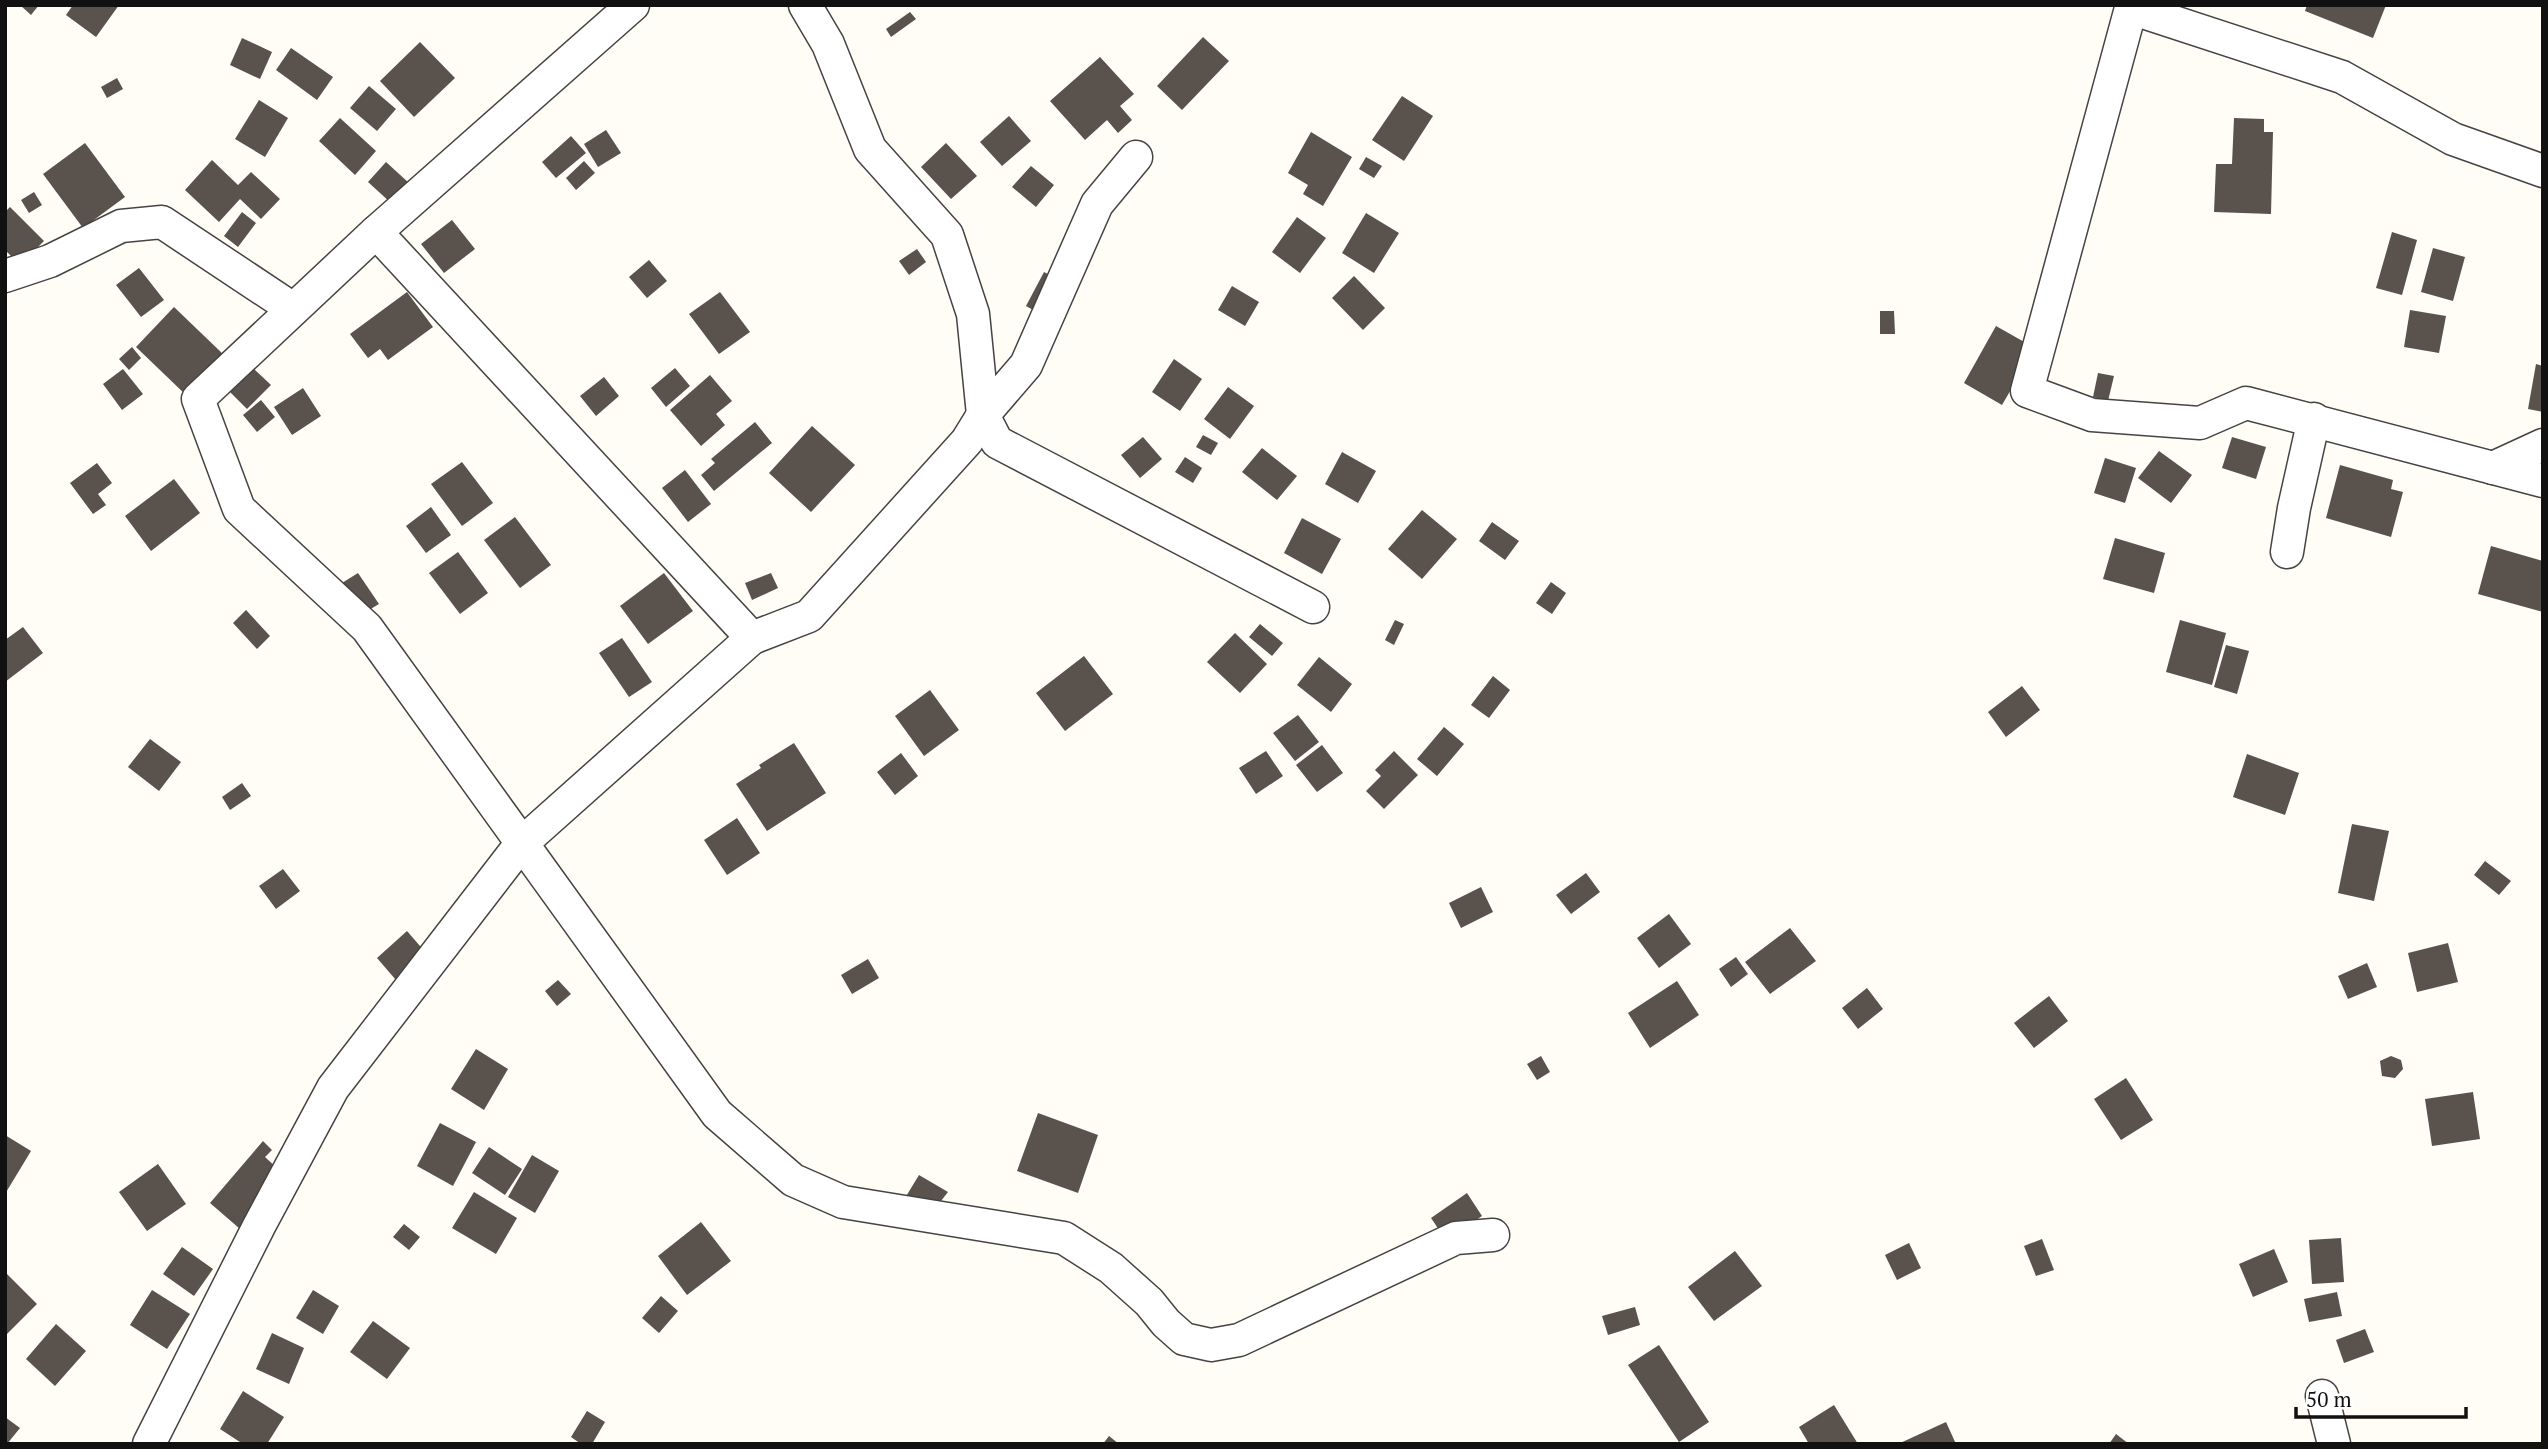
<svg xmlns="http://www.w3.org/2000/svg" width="2548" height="1449" font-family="'PT Serif',serif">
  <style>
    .building { fill: #5a524d }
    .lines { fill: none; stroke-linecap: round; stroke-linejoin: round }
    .minor-casing { stroke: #444; stroke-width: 35 }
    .minor { stroke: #fff; stroke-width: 32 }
  </style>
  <rect width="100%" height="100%" fill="#fffdf5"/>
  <!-- building -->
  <g class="building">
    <polygon points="20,5 39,5 31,15"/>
    <polygon points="73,5 119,5 96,37 66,15"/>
    <polygon points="2307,5 2386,5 2373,38 2305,11"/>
    <polygon points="910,12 916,19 891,37 886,29"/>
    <polygon points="1203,37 1229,61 1182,110 1157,86"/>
    <polygon points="242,38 272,52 260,79 230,65"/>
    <polygon points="420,42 455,78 414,117 380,81"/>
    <polygon points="291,48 333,77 317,100 276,70"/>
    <polygon points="1100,57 1134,94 1120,106 1132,120 1118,133 1107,120 1085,140 1050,101"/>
    <polygon points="117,78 123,89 107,98 101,87"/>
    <polygon points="369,86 396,109 377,131 350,108"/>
    <polygon points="1402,96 1433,116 1404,161 1372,140"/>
    <polygon points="259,100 288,118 265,157 235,139"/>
    <polygon points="1009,116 1031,141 1002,166 980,142"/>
    <polygon points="340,118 376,151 355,175 319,141"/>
    <polygon points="2234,118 2264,119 2264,132 2273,132 2271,214 2214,212 2216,164 2232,164"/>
    <polygon points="606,130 621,153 598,167 584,144"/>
    <polygon points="1311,132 1352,157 1323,206 1303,194 1308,185 1288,173"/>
    <polygon points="571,136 586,153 556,178 542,162"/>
    <polygon points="85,143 125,197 83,228 43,174"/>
    <polygon points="946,143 977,176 951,199 921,167"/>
    <polygon points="1366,157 1382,166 1374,178 1359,169"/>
    <polygon points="212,160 238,185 251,172 280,199 261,219 240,199 219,222 185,190"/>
    <polygon points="584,161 595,173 576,190 566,178"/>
    <polygon points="386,162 409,183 391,203 368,182"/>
    <polygon points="1031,166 1054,185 1036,207 1012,187"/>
    <polygon points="34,192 42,205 29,213 21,200"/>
    <polygon points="10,207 44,241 20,265 5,250 5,212"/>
    <polygon points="242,212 256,223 238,247 224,236"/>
    <polygon points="1366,213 1399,233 1374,273 1342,253"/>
    <polygon points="1297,217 1326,238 1300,273 1272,252"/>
    <polygon points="452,220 475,249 444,273 421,244"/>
    <polygon points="2392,232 2417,240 2402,295 2376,288"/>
    <polygon points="2433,248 2465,257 2453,301 2421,292"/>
    <polygon points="917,249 926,262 909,275 899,261"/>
    <polygon points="649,260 667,281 647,298 629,277"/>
    <polygon points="139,268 164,300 141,317 116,285"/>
    <polygon points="1044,272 1069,285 1051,320 1026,306"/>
    <polygon points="1354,276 1385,308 1363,330 1332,298"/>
    <polygon points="1232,286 1259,302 1245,326 1218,310"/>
    <polygon points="407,292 433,327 388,360 380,349 368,358 350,334"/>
    <polygon points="720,292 750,332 719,354 689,314"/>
    <polygon points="174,307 225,356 187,396 136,347"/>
    <polygon points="2410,310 2446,316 2439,353 2404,347"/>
    <polygon points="1880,311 1894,311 1895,334 1880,334"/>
    <polygon points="1996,326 2035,348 2002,405 1964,383"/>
    <polygon points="132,347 141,358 129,370 119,359"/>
    <polygon points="1174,359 1202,379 1180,411 1152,392"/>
    <polygon points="2536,364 2543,366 2543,412 2528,409"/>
    <polygon points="252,367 271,385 247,409 229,391"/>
    <polygon points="675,368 690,386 666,407 651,388"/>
    <polygon points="123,369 143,394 122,410 103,384"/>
    <polygon points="2098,373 2114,376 2108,401 2093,397"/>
    <polygon points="710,375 732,401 716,414 725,425 701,446 670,410"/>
    <polygon points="604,377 619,396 596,416 580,396"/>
    <polygon points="1228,387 1254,406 1230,439 1204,419"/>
    <polygon points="303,388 321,416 292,435 274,407"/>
    <polygon points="261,400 275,417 257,432 243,415"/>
    <polygon points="755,422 772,443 714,491 701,475 715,463 711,459"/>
    <polygon points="812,426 855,465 811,512 769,473"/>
    <polygon points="1203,435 1218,443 1211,455 1196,447"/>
    <polygon points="1143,437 1162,459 1140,478 1121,455"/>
    <polygon points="2232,437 2266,447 2256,479 2222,468"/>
    <polygon points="1262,448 1297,476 1277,500 1242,472"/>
    <polygon points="2159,451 2192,475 2171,503 2138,478"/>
    <polygon points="1342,452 1376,471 1358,503 1325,484"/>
    <polygon points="1185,457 1202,468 1193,483 1175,472"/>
    <polygon points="2105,458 2136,468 2125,503 2094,493"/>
    <polygon points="462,462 493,503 462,526 431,484"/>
    <polygon points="97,463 112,483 98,494 106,505 93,514 70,483"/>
    <polygon points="2340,465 2393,480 2391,489 2403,492 2391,537 2326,518"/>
    <polygon points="685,470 711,504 688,522 662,488"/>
    <polygon points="174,479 200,513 151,551 125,516"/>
    <polygon points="431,507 451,535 426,553 406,526"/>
    <polygon points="1422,510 1457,539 1422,579 1388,549"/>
    <polygon points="515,517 551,565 520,588 484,540"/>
    <polygon points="1302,518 1341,539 1322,574 1284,553"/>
    <polygon points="1492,522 1519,541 1505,560 1479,541"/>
    <polygon points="2115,538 2165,553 2154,593 2103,579"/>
    <polygon points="2491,546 2543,561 2543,612 2478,594"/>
    <polygon points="458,552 488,593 460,614 429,573"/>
    <polygon points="358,573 379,604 354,619 334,588"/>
    <polygon points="664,573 693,611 648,644 620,606"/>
    <polygon points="771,573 778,588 752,600 745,583"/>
    <polygon points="1551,582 1566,593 1552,614 1536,603"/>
    <polygon points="246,610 270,636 257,649 233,623"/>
    <polygon points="1395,620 1404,624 1394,645 1385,640"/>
    <polygon points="2180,620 2226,633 2212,685 2166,672"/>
    <polygon points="1260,624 1283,643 1272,656 1249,637"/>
    <polygon points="23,627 43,653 5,682 5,640"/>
    <polygon points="1235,633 1267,664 1240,693 1207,662"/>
    <polygon points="622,638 652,682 629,697 599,653"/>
    <polygon points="2226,645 2249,651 2237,694 2214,687"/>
    <polygon points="1084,656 1113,694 1065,731 1036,693"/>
    <polygon points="1319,657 1352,684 1331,712 1297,685"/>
    <polygon points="1493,676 1510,690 1489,718 1471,705"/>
    <polygon points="2022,686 2040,710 2006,737 1988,712"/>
    <polygon points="930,690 959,730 924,756 895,716"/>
    <polygon points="1298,715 1319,742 1295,761 1273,733"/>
    <polygon points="1444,727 1464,744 1437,776 1417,759"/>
    <polygon points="150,739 181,762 159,791 128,767"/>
    <polygon points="794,743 826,793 767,831 736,784 761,768 759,765"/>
    <polygon points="1322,745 1343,773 1317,792 1296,765"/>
    <polygon points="1266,751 1283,776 1256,794 1239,768"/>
    <polygon points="1394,751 1418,775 1384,809 1366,791 1381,776 1375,770"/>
    <polygon points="901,753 918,776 895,795 877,772"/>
    <polygon points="2247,754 2299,773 2285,815 2233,797"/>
    <polygon points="242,783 251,796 230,810 222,797"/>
    <polygon points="737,818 760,853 727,875 704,840"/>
    <polygon points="2352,824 2389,831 2374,901 2338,893"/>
    <polygon points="2485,861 2511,881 2499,895 2474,875"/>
    <polygon points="283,869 300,891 276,909 259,886"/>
    <polygon points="1586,873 1600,892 1571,914 1556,895"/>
    <polygon points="1481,887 1493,912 1461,928 1449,903"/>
    <polygon points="1669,914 1691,944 1659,968 1637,938"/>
    <polygon points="1790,928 1816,961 1770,994 1745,962"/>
    <polygon points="407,931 439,968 408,994 377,958"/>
    <polygon points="2448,943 2458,982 2417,992 2408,953"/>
    <polygon points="1736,957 1748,974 1731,987 1719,969"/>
    <polygon points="868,959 879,978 852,994 841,975"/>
    <polygon points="2367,963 2377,987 2348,999 2338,976"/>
    <polygon points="558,980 571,994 557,1006 545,991"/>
    <polygon points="1677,981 1699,1015 1650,1048 1628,1013"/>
    <polygon points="1867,988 1883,1009 1858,1029 1842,1008"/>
    <polygon points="2049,996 2068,1021 2034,1048 2014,1023"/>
    <polygon points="476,1049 508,1069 484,1110 451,1089"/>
    <polygon points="1541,1056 1550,1072 1537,1080 1527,1064"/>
    <polygon points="2391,1056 2401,1060 2403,1069 2395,1078 2382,1076 2380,1061"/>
    <polygon points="2126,1078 2153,1120 2121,1140 2094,1099"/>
    <polygon points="2473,1092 2480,1139 2432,1146 2425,1099"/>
    <polygon points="1038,1113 1098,1135 1078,1193 1017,1171"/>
    <polygon points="440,1123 476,1142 453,1186 417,1166"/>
    <polygon points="5,1135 31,1151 5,1194"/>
    <polygon points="263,1141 272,1150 265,1157 278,1169 247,1235 210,1203"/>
    <polygon points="489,1147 522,1169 505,1195 472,1173"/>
    <polygon points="532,1155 559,1171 535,1213 508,1197"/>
    <polygon points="158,1164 186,1204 147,1231 119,1192"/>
    <polygon points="919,1175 948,1192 930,1215 902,1203"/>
    <polygon points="474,1192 517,1218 496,1254 452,1228"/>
    <polygon points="1467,1193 1482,1216 1446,1240 1431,1218"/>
    <polygon points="701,1222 731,1261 687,1295 658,1256"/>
    <polygon points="404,1224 420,1237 409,1250 393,1237"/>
    <polygon points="2341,1238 2344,1282 2312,1284 2309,1240"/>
    <polygon points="2042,1239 2054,1270 2036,1276 2024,1246"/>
    <polygon points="1909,1243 1921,1268 1897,1280 1885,1255"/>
    <polygon points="182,1247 213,1269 194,1296 163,1274"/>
    <polygon points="2274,1249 2288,1282 2253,1297 2239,1264"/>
    <polygon points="1735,1251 1762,1286 1714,1321 1688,1287"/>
    <polygon points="5,1272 37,1304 5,1336"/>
    <polygon points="152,1290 190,1314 167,1349 130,1325"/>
    <polygon points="313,1290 339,1306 323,1334 296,1318"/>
    <polygon points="2337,1292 2342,1316 2309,1322 2304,1299"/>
    <polygon points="661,1296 678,1311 659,1333 642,1318"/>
    <polygon points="1635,1307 1640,1325 1608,1335 1602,1316"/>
    <polygon points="373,1321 410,1348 387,1379 350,1352"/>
    <polygon points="56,1324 86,1351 55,1386 26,1359"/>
    <polygon points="2365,1329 2374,1352 2344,1363 2336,1340"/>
    <polygon points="272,1333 304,1348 289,1384 256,1369"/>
    <polygon points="1659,1345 1709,1422 1679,1442 1628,1365"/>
    <polygon points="243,1391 284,1417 267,1444 243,1444 220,1429"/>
    <polygon points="1834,1405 1858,1444 1809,1444 1799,1427"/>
    <polygon points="587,1411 605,1422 592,1444 581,1444 571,1437"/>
    <polygon points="5,1417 20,1428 7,1444 5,1444"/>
    <polygon points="1946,1422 1956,1444 1898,1444"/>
    <polygon points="2116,1434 2129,1444 2109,1444"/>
    <polygon points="1109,1436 1119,1444 1103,1444"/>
  </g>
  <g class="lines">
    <!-- minor casing -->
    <g class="minor-casing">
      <g id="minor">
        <polyline points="633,5 376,232 198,399 239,509 367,628 717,1114 793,1180 843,1202 1064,1238 1111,1268 1149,1302 1166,1323 1184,1339 1211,1345 1239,1340 1456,1238 1493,1235"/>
        <polyline points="805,5 828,44 870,149 947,235 973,314 983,415 997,442 1313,607"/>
        <polyline points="2543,171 2453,139 2342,77 2131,8 2027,391 2092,415 2200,423 2246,403 2543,481"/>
        <polyline points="5,276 50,261 121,226 162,222 293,309"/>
        <polyline points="2493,468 2543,445"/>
        <polyline points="2287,552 2294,508 2314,419"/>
        <polyline points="752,638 809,616 967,441 983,415 1026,365 1097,204 1136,157"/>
        <polyline points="2322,1396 2334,1444"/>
        <polyline points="149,1444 259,1226 333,1088 521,844 752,638 376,232"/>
      </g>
    </g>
    <!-- minor -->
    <use href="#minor" class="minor"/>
  </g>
  <!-- border -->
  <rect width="2548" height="1449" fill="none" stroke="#111111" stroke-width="14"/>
  <!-- scale -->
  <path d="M2296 1407v10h170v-10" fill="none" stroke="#111111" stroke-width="3.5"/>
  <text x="2306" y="1407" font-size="21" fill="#111111" stroke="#ffffff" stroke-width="5" paint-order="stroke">50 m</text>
</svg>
